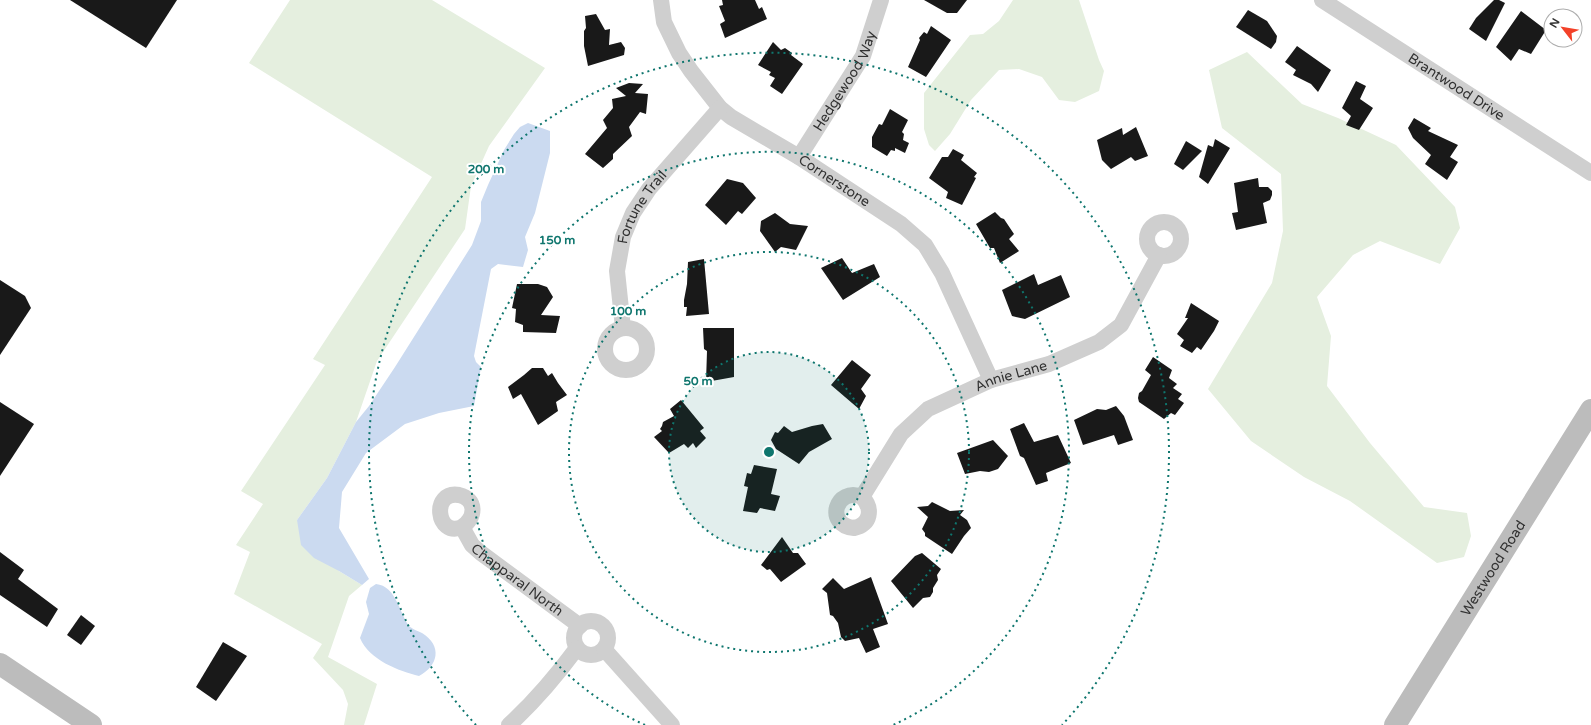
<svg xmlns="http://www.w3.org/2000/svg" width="1591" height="725" font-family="'Varela Round',sans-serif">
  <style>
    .green { fill: #e5efdf }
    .water { fill: #cbdaf0 }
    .building { fill: #191919 }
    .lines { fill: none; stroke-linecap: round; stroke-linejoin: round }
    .street { stroke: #cfcfcf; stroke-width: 16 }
    .secondary { stroke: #bcbcbc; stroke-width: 22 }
    .ring { fill: none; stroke: #0f766e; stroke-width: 2; stroke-dasharray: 2 4 }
    .labels { text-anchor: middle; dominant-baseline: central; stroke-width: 4; stroke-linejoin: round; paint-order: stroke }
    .street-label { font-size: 14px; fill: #323232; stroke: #fff }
    .centre { fill: #0f766e; stroke: #fff; stroke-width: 2 }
    .ring-label { font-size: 12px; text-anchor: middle; font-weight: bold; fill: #0f766e; stroke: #fff; stroke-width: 4; stroke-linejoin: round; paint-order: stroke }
  </style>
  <rect width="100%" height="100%" fill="#fff"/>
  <!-- green -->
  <g class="green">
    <polygon points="290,0 432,0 545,68 489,146 471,186 465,229 377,361 356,422 327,478 297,520 339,571 362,585 349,596 328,657 377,684 364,725 344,725 348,704 343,690 313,658 322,644 234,594 250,552 236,545 263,504 241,491 325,365 313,359 432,177 249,63"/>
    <polygon points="1013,0 1079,0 1099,60 1104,71 1099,91 1075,102 1059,100 1042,77 1019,69 999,70 971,100 950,134 935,151 929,145 924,129 924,93 970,35 983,34 999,21"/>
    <polygon points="1247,52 1302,104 1338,118 1396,145 1455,207 1460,228 1440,264 1380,241 1353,255 1317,297 1331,336 1327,386 1370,443 1424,507 1467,513 1471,536 1464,557 1437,563 1350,501 1304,477 1251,441 1208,389 1272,283 1283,231 1281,174 1222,128 1209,70"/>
  </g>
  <!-- water -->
  <g class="water">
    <polygon points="528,123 550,131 550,153 535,213 525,237 528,250 523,267 498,264 491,269 474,356 476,362 481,367 474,406 439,413 405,424 366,453 342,492 339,528 369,579 362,585 339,571 314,558 301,545 297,520 327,478 356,422 369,406 395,367 472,245 481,221 481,202 488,185 504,150 514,134 520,127"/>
    <path d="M376 584C396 586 399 612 409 626 412 629 418 631 422 633 443 646 438 666 419 676 399 671 369 660 360 638L369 614 366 602 370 588Z"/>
  </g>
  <!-- building -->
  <g class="building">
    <polygon points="70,0 177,0 146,48"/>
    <polygon points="722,0 755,0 759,9 762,7 767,19 725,38 720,24 725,21 719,6 723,5"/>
    <polygon points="924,0 967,0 957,13 947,13"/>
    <polygon points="1494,0 1499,0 1505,3 1486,41 1469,29 1476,18"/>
    <polygon points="1248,10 1267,21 1277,36 1276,42 1271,49 1236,27"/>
    <polygon points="1521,11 1546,30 1531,54 1519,49 1511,61 1496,47"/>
    <polygon points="596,14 605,30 610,29 609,45 621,42 625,48 624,55 588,66 584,46 584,31 586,28 585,16"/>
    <polygon points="931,26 951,40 926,77 908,67 920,40 919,38 924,32 927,34"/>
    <polygon points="773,42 781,50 785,48 792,53 791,55 803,64 782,94 770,86 775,78 769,75 771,72 758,65"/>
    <polygon points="1297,46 1331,70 1318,92 1311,84 1293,75 1296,70 1285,62"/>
    <polygon points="1356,81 1366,86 1360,99 1373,108 1359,130 1346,125 1351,116 1342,108"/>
    <polygon points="629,83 643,84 635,93 648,94 646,114 640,112 629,127 632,136 613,154 613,159 603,168 585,154 607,128 603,120 613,108 612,99 626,96 616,88"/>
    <polygon points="890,109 908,120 902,132 904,134 903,140 909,143 905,153 895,148 895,151 891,150 887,156 872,147 872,137 879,124 882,125"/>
    <polygon points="1414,118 1431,128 1428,131 1458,145 1450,157 1458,162 1447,180 1425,164 1431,155 1413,138 1408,128"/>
    <polygon points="1136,127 1148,156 1135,161 1131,157 1111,169 1102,160 1097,140 1122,128 1123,135"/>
    <polygon points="1215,139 1230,148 1208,184 1199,177 1208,145 1213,147"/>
    <polygon points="1186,141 1202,151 1183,170 1174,164"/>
    <polygon points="953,149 964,155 961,160 977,173 974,177 976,178 962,205 946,198 948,192 929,178 942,157 948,157"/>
    <polygon points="1258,178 1259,187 1268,187 1272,191 1272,195 1270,200 1263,203 1267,223 1236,230 1232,213 1238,212 1234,183"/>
    <polygon points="727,179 743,183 756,198 742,214 738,211 726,225 705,205"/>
    <polygon points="995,212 1001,218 1004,219 1014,234 1009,239 1019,251 1000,263 994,248 990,248 976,224"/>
    <polygon points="775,213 790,224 808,226 796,250 781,247 775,252 760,231 761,221"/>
    <polygon points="842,258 852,273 874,264 880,277 843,300 821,268"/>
    <polygon points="704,259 709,314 686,316 687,307 684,307 684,300 687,284 688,262"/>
    <polygon points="1034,274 1038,285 1061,275 1070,297 1025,319 1012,316 1002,290"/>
    <polygon points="0,280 25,296 31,308 0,355"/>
    <polygon points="517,284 538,284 547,287 553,297 541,315 560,316 556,333 523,332 523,325 515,322 516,309 512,308"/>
    <polygon points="1191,303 1219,321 1214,331 1201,350 1197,347 1192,353 1180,346 1184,340 1177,334 1188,318 1185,318"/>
    <polygon points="703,328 734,328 734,377 706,382 707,351 704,349"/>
    <polygon points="1153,357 1172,370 1169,378 1177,384 1173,388 1182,394 1178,399 1184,403 1175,415 1171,413 1164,419 1139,402 1138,398 1139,393 1142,391 1151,375 1145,370"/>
    <polygon points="852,360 871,375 861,389 866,396 859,409 831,385"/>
    <polygon points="532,368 543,368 548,376 552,373 558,383 567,395 556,402 558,411 538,425 521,394 513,399 508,387 524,375"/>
    <polygon points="681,400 704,428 700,431 706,438 696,448 693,443 688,448 684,444 669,453 654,437 662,431 660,429 662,426 663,422 674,416 670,409"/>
    <polygon points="0,402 34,424 0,476"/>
    <polygon points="1116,406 1124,416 1133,440 1118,445 1114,435 1083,445 1074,420 1097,409 1106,410"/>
    <polygon points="1024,423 1034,442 1058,435 1071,463 1046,473 1048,481 1036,485 1024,458 1020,456 1010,429"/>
    <polygon points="823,424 832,439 809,452 799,464 776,449 771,440 775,432 778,433 784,426 792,432 812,426"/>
    <polygon points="993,440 1008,456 998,469 989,472 980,471 965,474 957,453"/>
    <polygon points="754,465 777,469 771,494 780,496 775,511 760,508 757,513 743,511 748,487 744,486 747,473 751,474"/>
    <polygon points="932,502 950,511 964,510 960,515 967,520 971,528 964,536 952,554 925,536 925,533 922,529 928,517 917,507 928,506"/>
    <polygon points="782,537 793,553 798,553 806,564 781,582 770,569 767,570 761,565"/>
    <polygon points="0,552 24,570 18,579 58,609 47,627 0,595"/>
    <polygon points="922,553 941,569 937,575 938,580 933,588 933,592 930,597 923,598 913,608 891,581 915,556"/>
    <polygon points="871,577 888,624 873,629 880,647 866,653 859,638 845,641 841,637 838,623 833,616 830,615 827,593 822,589 833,578 844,589"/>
    <polygon points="81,615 95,626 81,645 67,635"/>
    <polygon points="223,642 247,656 216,701 196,687"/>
  </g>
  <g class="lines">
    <!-- street -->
    <g class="street">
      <path id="s1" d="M661 0 664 22 679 53 691 71 720 108 731 117 799 157 901 224 925 245 942 273 991 380"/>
      <path id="s2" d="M1322 0 1591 173"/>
      <path id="s3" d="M799 157 863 56 881 0"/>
      <circle cx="1164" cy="239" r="17"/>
      <path id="s4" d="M623 328 617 271 623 237 633 213 649 189 720 108"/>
      <circle cx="626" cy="349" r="21"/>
      <path id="s5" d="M862 497C836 486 824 525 854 528 871 525 873 508 862 497L901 434 928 409 991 380 1049 364 1099 342 1121 325 1159 255"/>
      <path id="s6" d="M462 527C476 518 477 499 459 495 431 490 436 538 462 527L472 545 481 553 580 626"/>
      <circle cx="591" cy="638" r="17"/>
      <polyline points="604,649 672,725"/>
      <path d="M509 725C534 702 557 675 577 648"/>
    </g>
    <!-- secondary -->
    <g class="secondary">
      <polyline points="0,664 91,725"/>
      <path id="s7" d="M1395 725 1591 410"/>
    </g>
  </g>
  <!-- distance rings -->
  <circle cx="769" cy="452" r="100" fill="#0f766e" fill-opacity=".12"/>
  <g class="ring">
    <circle cx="769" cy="452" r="100"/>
    <circle cx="769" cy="452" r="200"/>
    <path d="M645 725A300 300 0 1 1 893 725"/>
    <path d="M476 725A400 400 0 1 1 1062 725"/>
  </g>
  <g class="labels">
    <!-- street labels -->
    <g class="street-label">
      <text stroke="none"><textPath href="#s3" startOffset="89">Hedgewood Way</textPath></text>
      <text stroke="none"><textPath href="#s2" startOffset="160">Brantwood Drive</textPath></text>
      <text stroke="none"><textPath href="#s1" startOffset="261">Cornerstone</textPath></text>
      <text stroke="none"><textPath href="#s4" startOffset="127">Fortune Trail</textPath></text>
      <text stroke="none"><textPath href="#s5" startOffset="303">Annie Lane</textPath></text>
      <text stroke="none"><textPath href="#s7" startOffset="185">Westwood Road</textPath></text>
      <text stroke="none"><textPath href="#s6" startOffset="182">Chapparal North</textPath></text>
    </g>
  </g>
  <circle cx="769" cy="452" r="6" class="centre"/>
  <g class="ring-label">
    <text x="486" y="173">200 m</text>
    <text x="557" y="244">150 m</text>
    <text x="628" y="315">100 m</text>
    <text x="698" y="385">50 m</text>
  </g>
  <!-- north arrow -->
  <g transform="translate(1563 28) rotate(301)"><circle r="19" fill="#ffffff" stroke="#adadad"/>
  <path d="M0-3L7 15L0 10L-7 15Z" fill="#f34129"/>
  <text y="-6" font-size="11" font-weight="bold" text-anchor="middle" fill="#323232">N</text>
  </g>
</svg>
